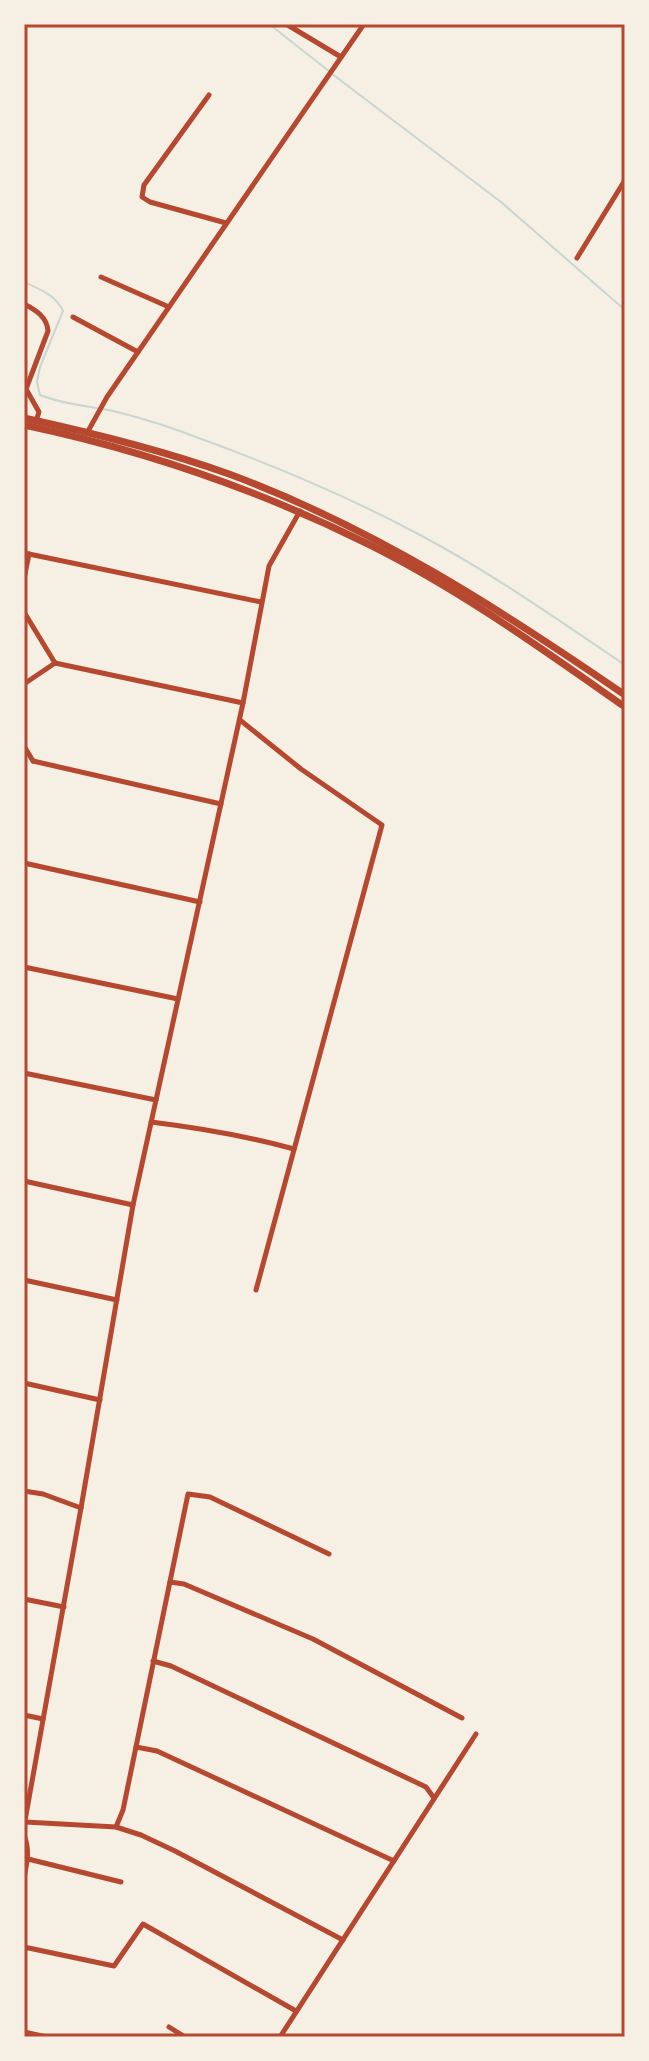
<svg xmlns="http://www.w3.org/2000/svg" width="649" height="2061" font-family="Roboto,sans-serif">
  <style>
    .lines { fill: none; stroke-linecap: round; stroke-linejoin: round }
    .stream { stroke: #c9d6d2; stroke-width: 2 }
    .minor { stroke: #b5482f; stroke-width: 5 }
    .tertiary { stroke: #b5482f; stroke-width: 6 }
    .secondary { stroke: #b5482f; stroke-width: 7 }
    .neatline { fill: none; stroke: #b5482f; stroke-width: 3 }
  </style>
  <rect width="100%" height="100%" fill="#f6efe4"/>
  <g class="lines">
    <!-- stream -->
    <g class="stream">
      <polyline points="269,24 344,83 501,202 625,310"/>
      <path d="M24 282C39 289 56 295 63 311L40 367 37 382 40 395C64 405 92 406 117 412 146 419 176 429 204 440 278 467 351 498 420 535 492 573 558 620 625 665"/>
    </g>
    <!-- minor -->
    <g class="minor">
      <polyline points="286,24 341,57"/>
      <polyline points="209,95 144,185 142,197 150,202 226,223"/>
      <polyline points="577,258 625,180"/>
      <polyline points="101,277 169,307"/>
      <path d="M24 304C36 310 47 317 48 331L26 389 39 412 36 421"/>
      <polyline points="73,317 138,352"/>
      <polyline points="87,433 107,397 364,24"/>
      <polyline points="24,553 261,602"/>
      <polyline points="24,579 29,554"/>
      <polyline points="24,612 55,663"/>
      <polyline points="55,663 243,703"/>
      <polyline points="24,684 55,663"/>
      <polyline points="240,720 301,769 382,825 256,1290"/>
      <polyline points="24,746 33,761"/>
      <polyline points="33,761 221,804"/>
      <polyline points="24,863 200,902"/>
      <polyline points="24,967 178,999"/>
      <polyline points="24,1073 156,1100"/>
      <path d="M151 1122C200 1128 247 1136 294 1149"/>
      <polyline points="24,1181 133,1205"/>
      <polyline points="24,1280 117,1300"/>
      <polyline points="24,1383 100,1400"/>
      <polyline points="24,1491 43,1494 81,1508"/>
      <polyline points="170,1582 184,1584 313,1639 462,1718"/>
      <polyline points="24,1599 64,1607"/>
      <polyline points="153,1661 171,1666 426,1787 434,1798"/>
      <polyline points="24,1715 43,1719"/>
      <polyline points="136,1747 157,1751 394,1861"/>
      <polyline points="25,1822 116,1827 141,1835 175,1851 343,1940"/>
      <polyline points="24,1826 81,1508 133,1205 243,703 269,566 300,511"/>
      <polyline points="116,1827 123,1810 188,1494 210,1497 329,1554"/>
      <polyline points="28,1859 121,1882"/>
      <polyline points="24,1947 114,1966 143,1924 296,2011"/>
      <polyline points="169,2027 185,2037"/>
      <polyline points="24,2032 47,2037"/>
      <polyline points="280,2037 476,1734"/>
    </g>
    <!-- tertiary -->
    <path class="tertiary" d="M24 1836C29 1850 27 1861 24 1875"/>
    <!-- secondary -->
    <g class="secondary">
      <path d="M24 418C93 433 162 450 229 474 372 527 500 609 625 695"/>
      <path d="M24 425C143 450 259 490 368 544 459 589 542 649 625 707"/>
    </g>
  </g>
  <!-- border -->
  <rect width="649" height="2061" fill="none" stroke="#f6efe4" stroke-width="52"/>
  <rect x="26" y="26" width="597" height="2009" class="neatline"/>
</svg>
